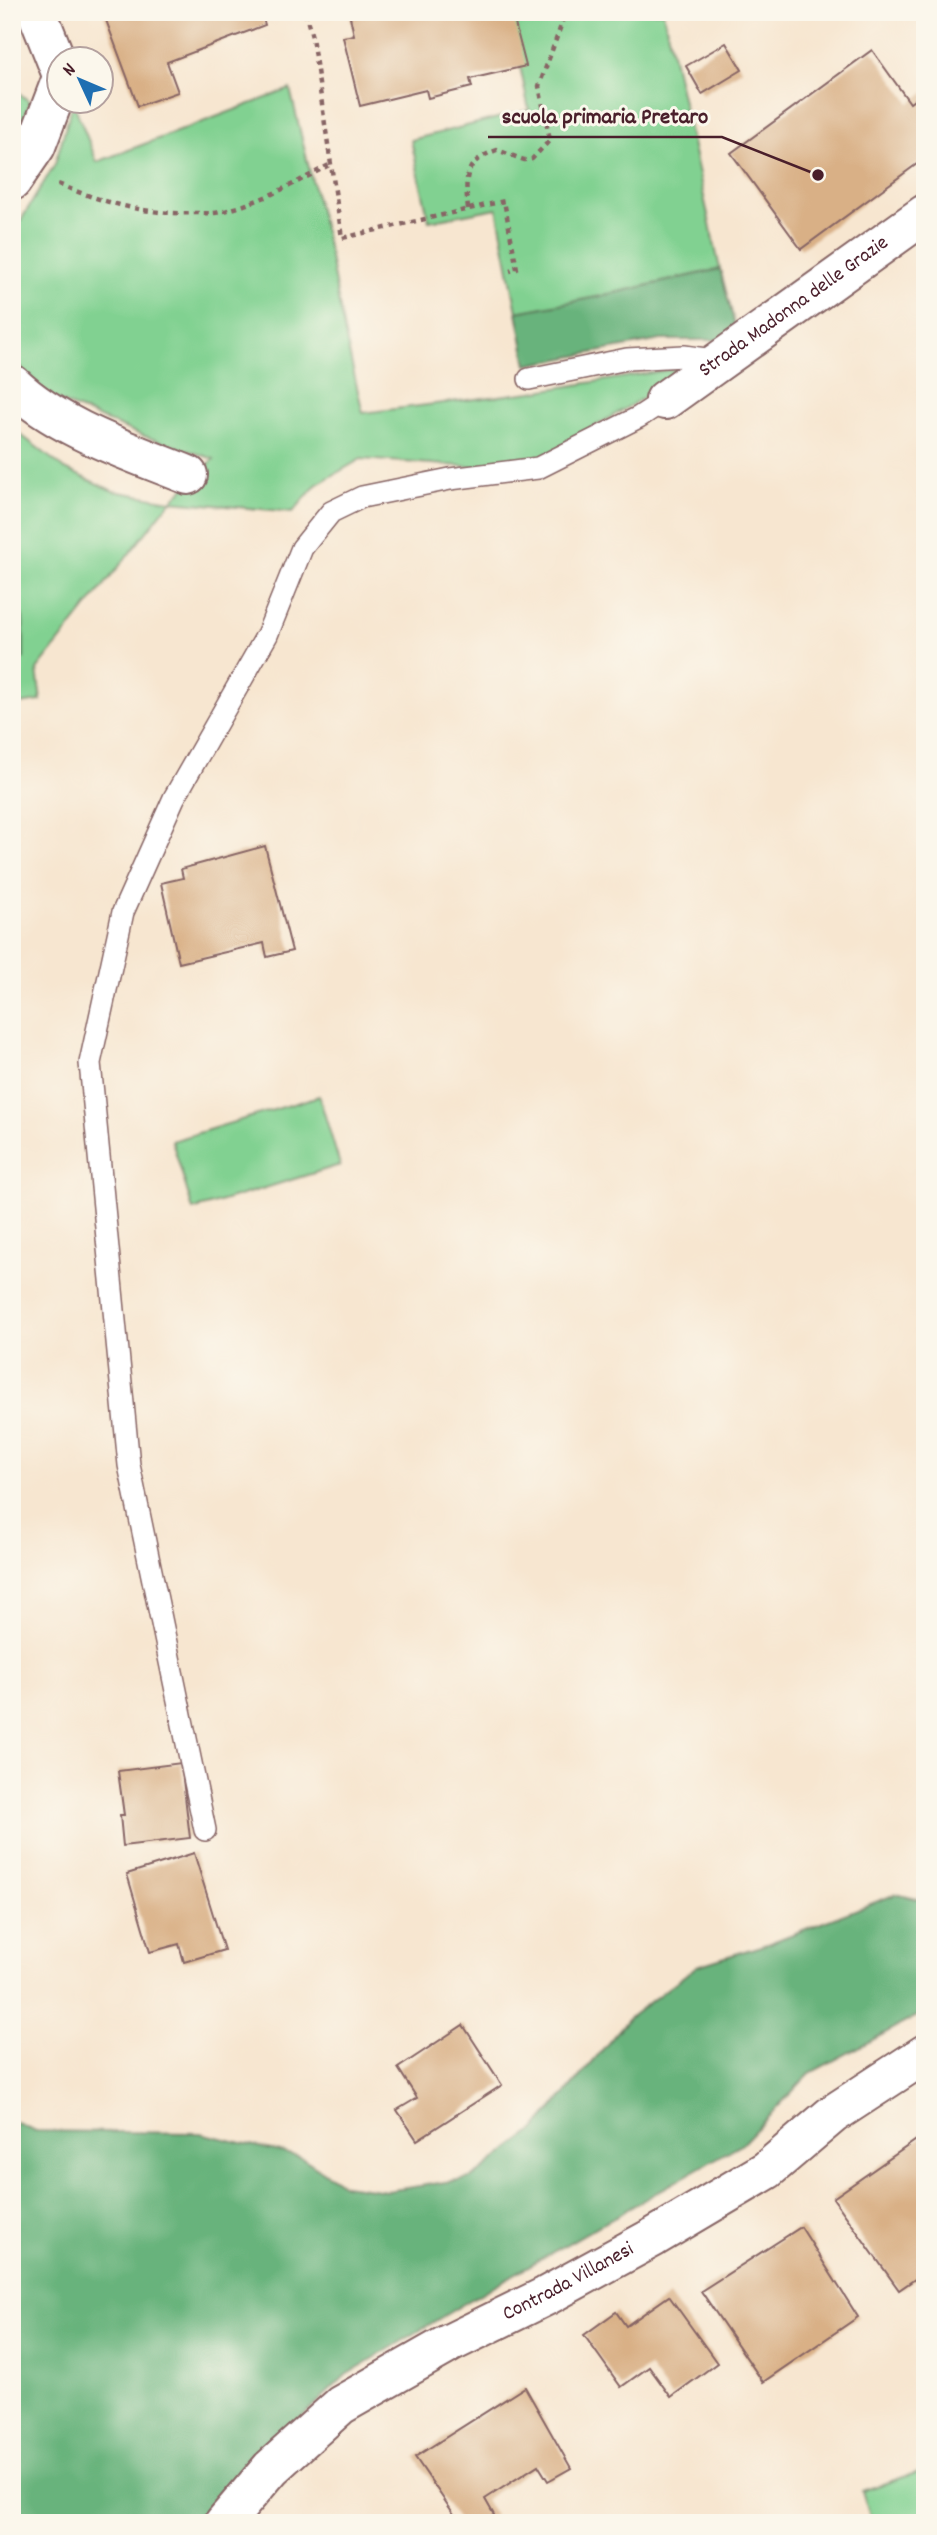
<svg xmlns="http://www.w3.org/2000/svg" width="937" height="2535" font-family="Dekko,sans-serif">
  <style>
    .green { fill: #81d191; stroke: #66785e; stroke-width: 2 }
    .forest { fill: #68b37b; stroke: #596953; stroke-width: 2 }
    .building { fill: #d9b086 }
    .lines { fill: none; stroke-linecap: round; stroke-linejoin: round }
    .lane-casing { stroke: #876565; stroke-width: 24 }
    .street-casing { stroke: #876565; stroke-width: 42 }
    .path { stroke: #876565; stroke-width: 4.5; stroke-dasharray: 5 5; stroke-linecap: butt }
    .lane { stroke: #fff; stroke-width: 21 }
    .street { stroke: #fff; stroke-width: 38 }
    .labels { text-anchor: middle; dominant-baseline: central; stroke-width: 6; stroke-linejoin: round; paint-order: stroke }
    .street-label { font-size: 21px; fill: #4a1f2b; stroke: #fbf7ec }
    .leader { fill: none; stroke: #4a1f2b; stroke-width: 2.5 }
    .callout-dot { fill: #4a1f2b; stroke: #fbf7ec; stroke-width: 2.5 }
    .callout-label { font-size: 23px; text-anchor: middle; font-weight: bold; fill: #4a1f2b; stroke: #fbf7ec; stroke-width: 6; stroke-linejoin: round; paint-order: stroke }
  </style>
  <rect width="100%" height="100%" fill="#fbf7ec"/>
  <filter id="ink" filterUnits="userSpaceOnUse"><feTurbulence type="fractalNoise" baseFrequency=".0143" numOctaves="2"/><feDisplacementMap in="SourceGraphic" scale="14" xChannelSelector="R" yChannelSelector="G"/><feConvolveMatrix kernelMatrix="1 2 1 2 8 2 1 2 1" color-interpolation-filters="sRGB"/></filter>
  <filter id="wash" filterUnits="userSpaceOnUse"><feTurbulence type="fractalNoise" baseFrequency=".00686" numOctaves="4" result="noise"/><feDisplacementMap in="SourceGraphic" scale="28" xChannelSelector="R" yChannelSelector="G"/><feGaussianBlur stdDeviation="1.57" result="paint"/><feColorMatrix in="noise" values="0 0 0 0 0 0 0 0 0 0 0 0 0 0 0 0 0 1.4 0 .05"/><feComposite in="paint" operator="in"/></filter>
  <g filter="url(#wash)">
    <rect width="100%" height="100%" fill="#f7e6d0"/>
    <!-- green -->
    <g class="green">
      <polygon points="509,12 663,12 720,269 597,297 517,312 497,208 429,221 411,140 529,110"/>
      <polygon points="12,87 30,102 18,134 12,141"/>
      <polygon points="290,89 328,247 344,331 363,413 532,392 699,365 533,463 489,468 361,459 316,485 293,512 171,501 37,670 41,701 12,705 12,661 24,658 23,619 12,588 12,428 65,469 113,491 171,501 214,459 141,435 49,397 30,381 12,362 12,235 55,164 73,102 97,162"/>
      <polygon points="319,1096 340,1165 193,1210 172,1141"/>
      <polygon points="925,2470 925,2523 872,2523 862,2491"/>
    </g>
    <!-- forest -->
    <g class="forest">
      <polygon points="720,269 739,340 661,340 527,365 517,312 597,297"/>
      <polygon points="12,589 23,619 24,658 12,661"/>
      <polygon points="896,1894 925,1901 925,2012 810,2073 743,2143 485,2291 346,2375 208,2508 196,2523 12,2523 12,2121 36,2131 200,2133 301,2157 344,2185 387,2191 471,2178 535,2130 629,2018 697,1966 767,1944"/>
    </g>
    <g id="blocks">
      <!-- building -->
      <g class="building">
        <polygon points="103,12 261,12 265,25 167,62 178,92 138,106"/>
        <polygon points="349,12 512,12 526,66 470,79 472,87 428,98 426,90 360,106 343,37 354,35"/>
        <polygon points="726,43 742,70 702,94 686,66"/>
        <polygon points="872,50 910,103 925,92 925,158 801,249 731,153"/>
        <polygon points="265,846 292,951 267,957 264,943 179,963 161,883 183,878 181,869"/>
        <polygon points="181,1763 190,1838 123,1846 120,1815 124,1815 118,1771"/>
        <polygon points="194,1853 224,1950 184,1962 179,1944 150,1952 127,1874"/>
        <polygon points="463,2025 502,2085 417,2140 397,2110 417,2098 398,2068"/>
        <polygon points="925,2134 925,2272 899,2290 833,2198"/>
        <polygon points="801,2227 858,2317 763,2382 701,2291"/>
        <polygon points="669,2296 717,2363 671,2397 649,2367 621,2387 584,2335 616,2312 626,2326"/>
        <polygon points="525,2387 571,2468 548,2481 538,2465 485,2499 494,2515 481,2523 460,2523 415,2457"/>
      </g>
    </g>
  </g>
  <g filter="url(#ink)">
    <use href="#blocks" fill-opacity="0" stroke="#876565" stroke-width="2"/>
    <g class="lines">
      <!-- lane casing -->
      <g class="lane-casing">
        <g id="lane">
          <polyline points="529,379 627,359 684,356 720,361"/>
          <polyline points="205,1830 129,1465 90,1063 123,912 174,798 267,635 302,548 331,512 362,497 450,479 538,468 639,417 665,400"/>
        </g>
      </g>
      <!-- street casing -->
      <g class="street-casing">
        <g id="street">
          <polyline points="37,12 60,70"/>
          <polyline points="12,181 36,146 60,83"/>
          <path d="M12 384C59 429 129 451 188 475"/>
          <path id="s1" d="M665 400 925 214"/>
          <path id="s2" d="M224 2523 271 2468 341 2405 450 2343 546 2296 654 2237 767 2170 833 2114 925 2054"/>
        </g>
      </g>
      <!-- path -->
      <g class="path">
        <polyline points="305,12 312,37 342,238 504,201 517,269 510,271"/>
        <path d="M58 184C102 202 145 215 193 213 202 213 212 214 220 212 259 203 294 184 329 165"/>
        <path d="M468 209C465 177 463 162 497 150L524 160 532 159 550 140 539 86 562 23V12"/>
      </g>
      <!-- lane -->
      <use href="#lane" class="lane"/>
      <!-- street -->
      <use href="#street" class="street"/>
    </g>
  </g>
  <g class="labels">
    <!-- street labels -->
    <g class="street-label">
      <text stroke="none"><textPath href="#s1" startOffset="159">Strada Madonna delle Grazie</textPath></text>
      <text stroke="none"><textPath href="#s2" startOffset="425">Contrada Villanesi</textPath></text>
    </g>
  </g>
  <!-- callouts -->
  <path class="leader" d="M818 175L722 137H488"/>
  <circle class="callout-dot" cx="818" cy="175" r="7"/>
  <g class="callout-label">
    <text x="605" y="123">scuola primaria Pretaro</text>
  </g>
  <!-- margin -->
  <rect width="937" height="2535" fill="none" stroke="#fbf7ec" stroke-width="42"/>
  <!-- north arrow -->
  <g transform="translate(80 80) rotate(314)"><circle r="33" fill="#fbf7ec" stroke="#b4a19f" stroke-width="2"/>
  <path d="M0-5L12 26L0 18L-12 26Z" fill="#1f6fb2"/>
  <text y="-10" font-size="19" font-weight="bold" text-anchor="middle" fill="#4a1f2b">N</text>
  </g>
</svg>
